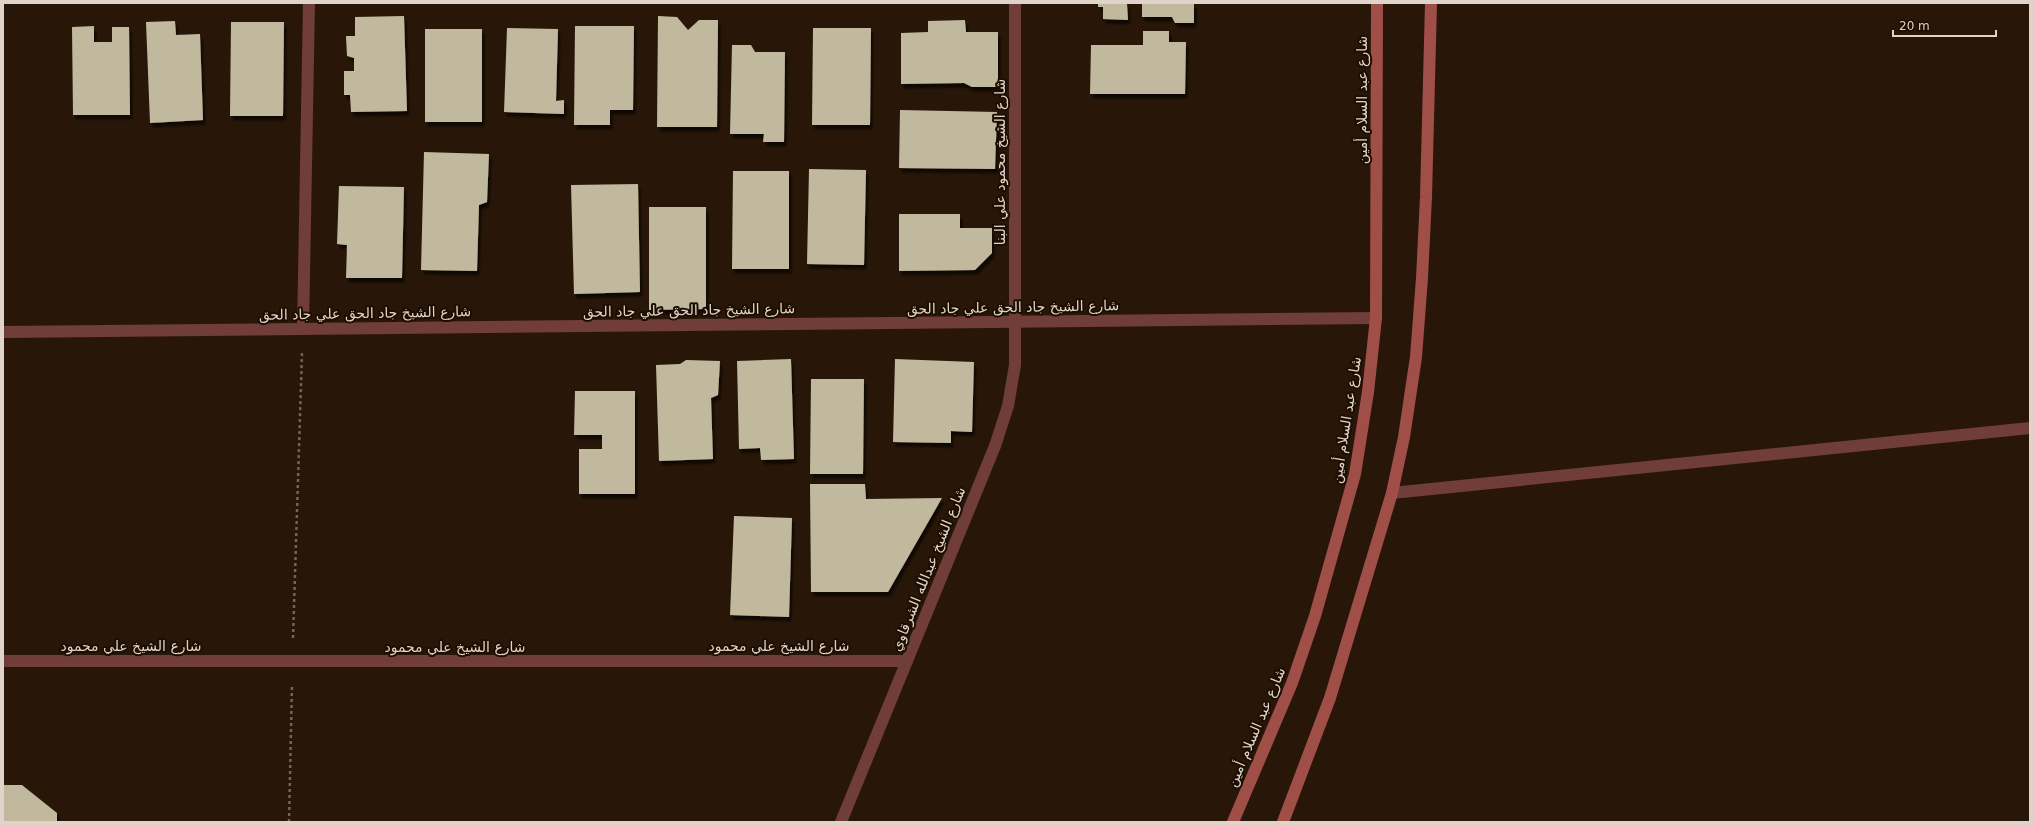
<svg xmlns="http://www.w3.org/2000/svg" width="2033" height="825" font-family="'DejaVu Sans','Noto Naskh Arabic',sans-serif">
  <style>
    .building { fill: #c1b99e; filter: url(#shadow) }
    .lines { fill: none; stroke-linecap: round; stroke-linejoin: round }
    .path { stroke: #736458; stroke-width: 2.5; stroke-dasharray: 3 3; stroke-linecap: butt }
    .street { stroke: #703d38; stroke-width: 12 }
    .secondary { stroke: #a04e48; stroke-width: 12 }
    .labels { text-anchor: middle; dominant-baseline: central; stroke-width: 4; stroke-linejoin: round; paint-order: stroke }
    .street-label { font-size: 14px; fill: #dfd3ca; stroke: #1e0e02 }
  </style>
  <defs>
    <filter id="shadow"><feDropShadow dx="2.5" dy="4.5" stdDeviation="1" flood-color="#0009"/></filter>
  </defs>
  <rect width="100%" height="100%" fill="#281708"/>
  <!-- building -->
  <g class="building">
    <polygon points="1098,3 1127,3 1128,20 1103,19 1103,7 1098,7"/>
    <polygon points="1142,3 1194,3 1194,23 1175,23 1172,17 1142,17"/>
    <polygon points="404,16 407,111 351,112 350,95 344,95 344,71 354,71 354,58 347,56 346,36 355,36 355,17"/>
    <polygon points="658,16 677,17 688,30 699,20 718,20 717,127 657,127"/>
    <polygon points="965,20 966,32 998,32 998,87 972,87 964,83 901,84 901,33 928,32 928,21"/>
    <polygon points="175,21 176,35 200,34 203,120 150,123 146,22"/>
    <polygon points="231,22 284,22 283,116 230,116"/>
    <polygon points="94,26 94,42 112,42 112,27 129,27 130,115 73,115 72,27"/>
    <polygon points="575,26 634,26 633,110 610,110 610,125 574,125"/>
    <polygon points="507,28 558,29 556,101 564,100 564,114 504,112"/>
    <polygon points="813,28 871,28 870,125 812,125"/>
    <rect x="425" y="29" width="57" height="93"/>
    <polygon points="1143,31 1169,31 1169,42 1186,42 1185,94 1090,94 1091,45 1143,45"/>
    <polygon points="732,45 751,45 755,52 785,52 784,142 763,142 764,134 730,134"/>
    <polygon points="900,110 997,112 995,169 899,168"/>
    <polygon points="424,152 489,154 487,202 479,205 477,271 421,270"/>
    <polygon points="809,169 866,170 864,265 807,264"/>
    <polygon points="733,171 789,171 789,269 732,269"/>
    <polygon points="638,184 640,292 574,294 571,185"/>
    <polygon points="339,186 404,187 402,278 346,278 347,245 337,244"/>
    <polygon points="649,207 706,207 706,309 649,310"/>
    <polygon points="899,214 960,214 960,228 992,228 992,253 975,270 899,271"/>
    <polygon points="791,359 794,459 761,460 760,448 739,449 737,361"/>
    <polygon points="895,359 974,362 972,432 951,431 951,443 893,442"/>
    <polygon points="686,360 720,361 718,395 711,398 713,459 659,461 656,365 680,364"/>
    <polygon points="811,379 864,379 863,474 810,474"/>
    <polygon points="575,391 635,391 635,494 579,494 579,449 602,449 602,435 574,435"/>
    <polygon points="810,484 865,484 866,499 942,498 888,592 811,592"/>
    <polygon points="734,516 792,518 789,617 730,615"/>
    <polygon points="3,785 22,785 57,813 57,822 3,822"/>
  </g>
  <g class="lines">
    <!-- path -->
    <g class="path">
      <polyline points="293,638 302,353"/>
      <polyline points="289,822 292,685"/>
    </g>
    <!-- street -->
    <g class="street">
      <polyline points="303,329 309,3"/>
      <polyline points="3,332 1376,318"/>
      <polyline points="1392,493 2030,428"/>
      <polyline points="3,661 907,661"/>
      <polyline points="841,822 995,446 1008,406 1015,365 1015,3"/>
    </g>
    <!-- secondary -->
    <g class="secondary">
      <polyline points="1233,822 1292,683 1315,616 1355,474 1368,392 1376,318 1377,3"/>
      <polyline points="1283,822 1330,698 1392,493 1404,437 1416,357 1422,278 1426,197 1431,3"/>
    </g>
  </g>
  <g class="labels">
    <!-- street labels -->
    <g class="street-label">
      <text transform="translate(1362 100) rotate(-90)">شارع عبد السلام أمين</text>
      <text transform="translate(1000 162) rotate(-90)">شارع الشيخ محمود علي البنا</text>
      <text transform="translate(1013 307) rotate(-1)">شارع الشيخ جاد الحق علي جاد الحق</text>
      <text transform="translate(689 310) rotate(-1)">شارع الشيخ جاد الحق علي جاد الحق</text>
      <text transform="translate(365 313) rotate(-1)">شارع الشيخ جاد الحق علي جاد الحق</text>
      <text transform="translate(1346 420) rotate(-81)">شارع عبد السلام أمين</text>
      <text transform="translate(928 569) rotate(-68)">شارع الشيخ عبدالله الشرقاوي</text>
      <text x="131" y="646">شارع الشيخ علي محمود</text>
      <text x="779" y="646">شارع الشيخ علي محمود</text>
      <text x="455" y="647">شارع الشيخ علي محمود</text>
      <text transform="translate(1256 727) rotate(-67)">شارع عبد السلام أمين</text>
    </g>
  </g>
  <!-- border -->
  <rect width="2033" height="825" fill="none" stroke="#dfd3ca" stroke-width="8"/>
  <!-- scale -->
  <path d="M1893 30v6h103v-6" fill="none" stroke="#dfd3ca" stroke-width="2"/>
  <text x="1899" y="30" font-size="12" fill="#dfd3ca" stroke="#1e0e02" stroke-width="3" paint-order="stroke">20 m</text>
</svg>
